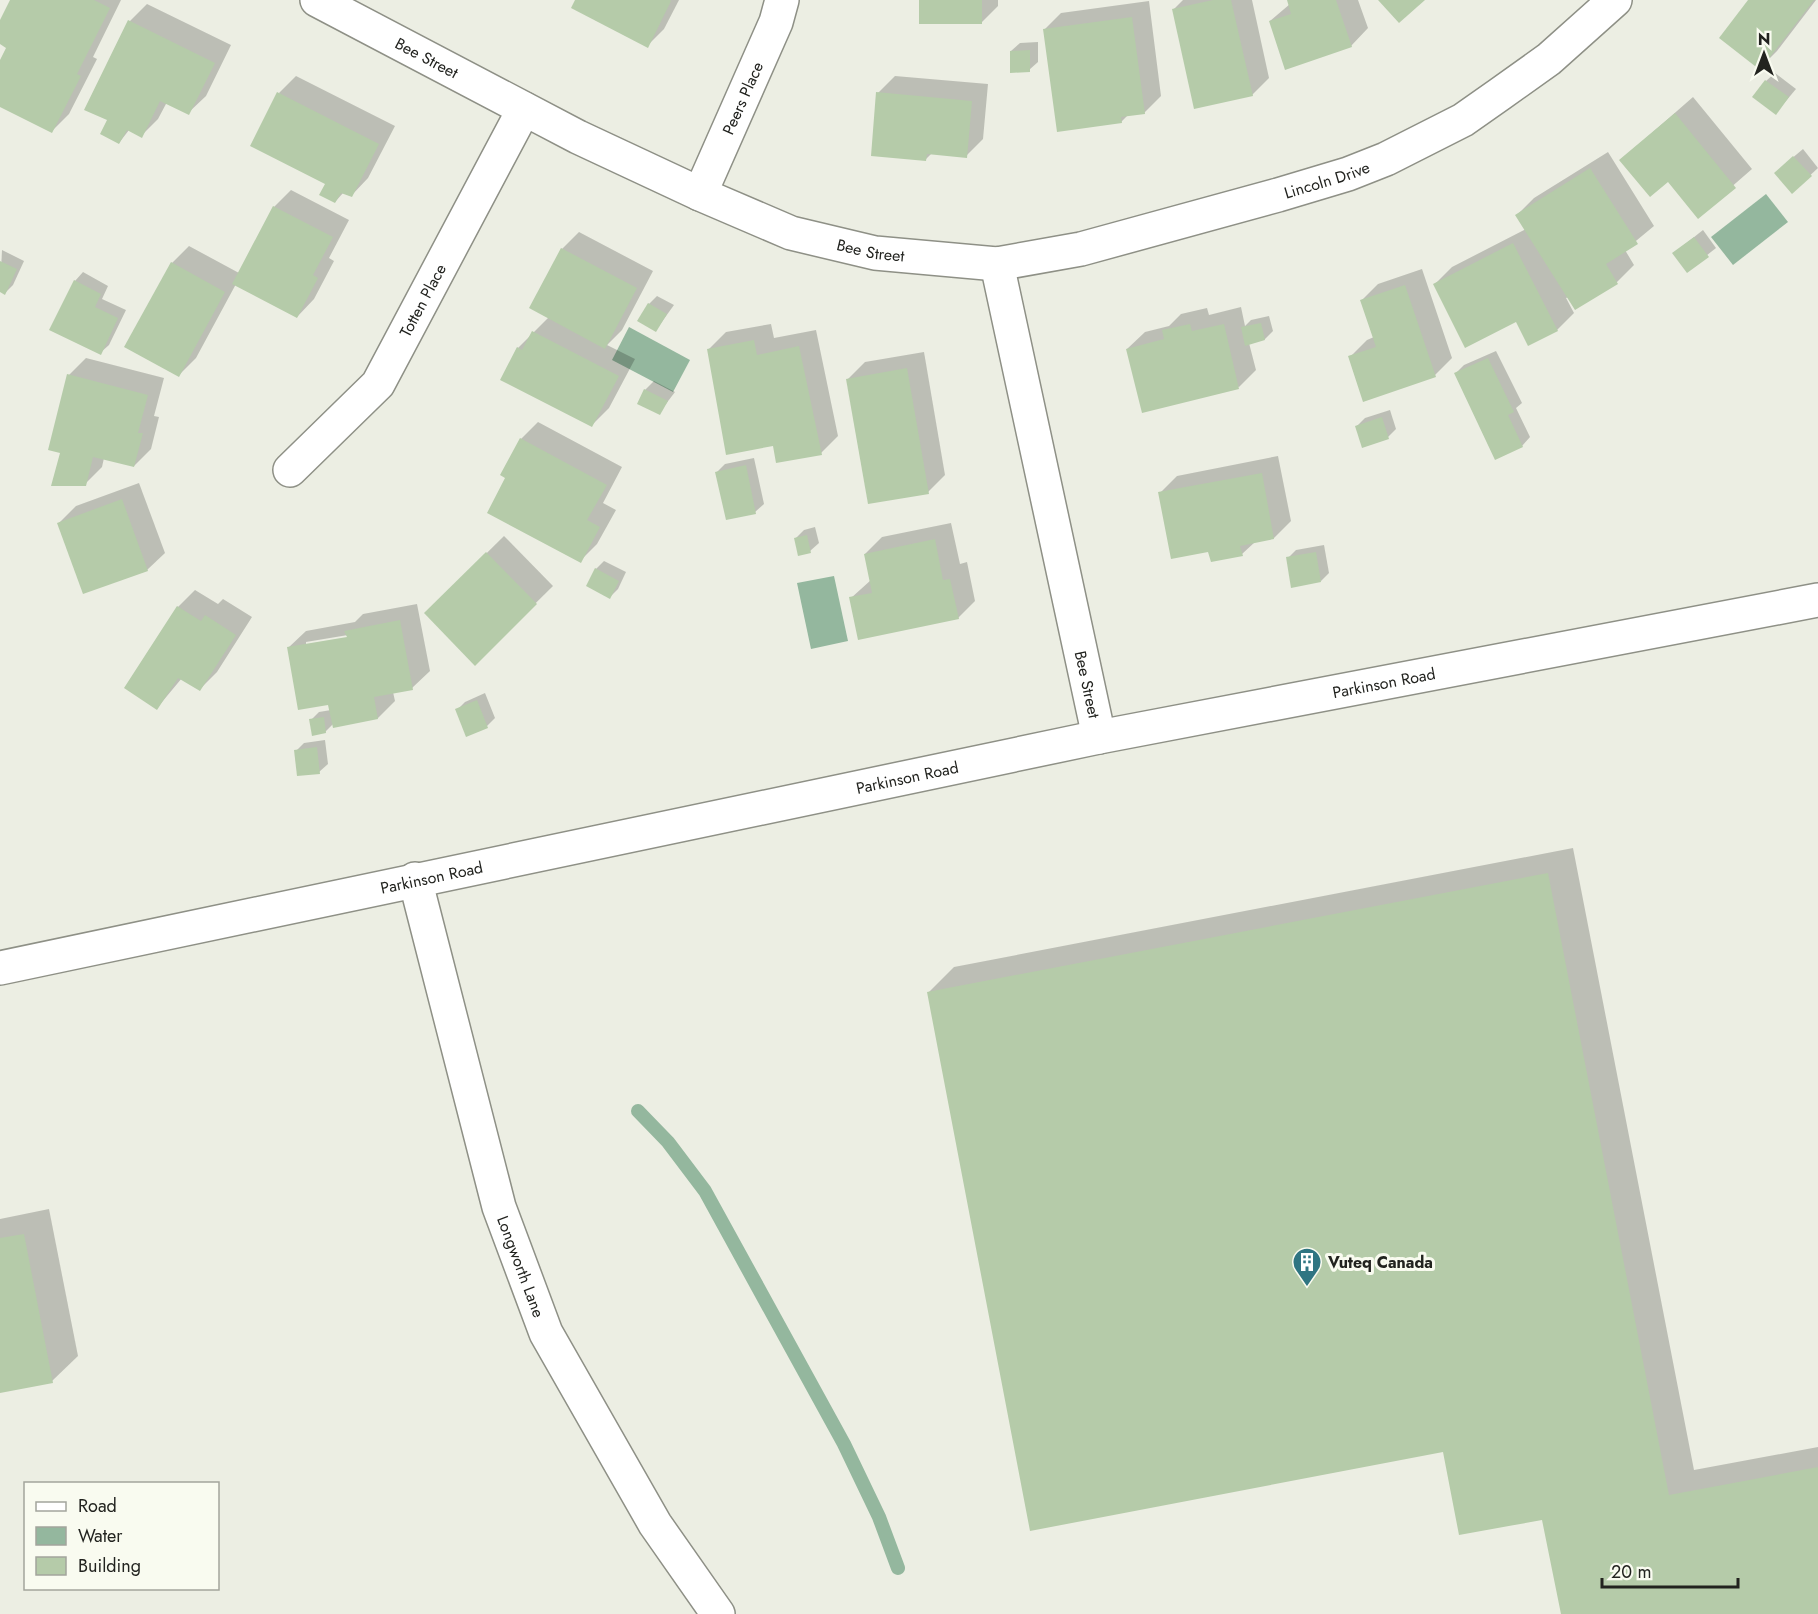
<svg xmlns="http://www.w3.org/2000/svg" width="1818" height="1614" font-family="Jost,sans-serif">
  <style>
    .water { fill: #94b79e }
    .shadow { fill: #0003; fill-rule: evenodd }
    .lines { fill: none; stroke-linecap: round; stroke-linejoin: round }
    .stream { stroke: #94b79e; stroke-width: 14 }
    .building { fill: #b5cba9 }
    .minor-casing { stroke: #8e9086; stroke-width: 36 }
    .secondary-casing { stroke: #8e9086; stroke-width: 36 }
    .minor { stroke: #fff; stroke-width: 33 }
    .secondary { stroke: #fff; stroke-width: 33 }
    .labels { text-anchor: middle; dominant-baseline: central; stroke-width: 6; stroke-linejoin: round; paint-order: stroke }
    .street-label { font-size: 16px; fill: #22231f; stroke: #f9fbf0 }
    .poi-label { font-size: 16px; font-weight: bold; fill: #22231f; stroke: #f9fbf0; text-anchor: start }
  </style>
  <rect width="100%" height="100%" fill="#eceee3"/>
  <!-- water -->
  <g class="water">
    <polygon points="1766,194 1788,222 1733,265 1711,237"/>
    <polygon points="629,327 690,360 673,392 612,360"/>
    <polygon points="834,576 848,641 811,649 797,583"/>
  </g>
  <!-- shadow -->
  <g class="shadow">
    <polygon points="12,0 121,0 93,57 97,59 69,114 52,131 0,106 0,63 8,47 0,43 0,24"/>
    <polygon points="577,0 679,0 664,29 647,46"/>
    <polygon points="920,0 998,0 998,6 981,23"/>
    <polygon points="1183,0 1252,0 1269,78 1252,95 1174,9"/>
    <polygon points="1289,0 1358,0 1368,28 1351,46 1270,21 1290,4"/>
    <polygon points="1750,0 1816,0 1777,51 1760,68"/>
    <polygon points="1149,1 1161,96 1144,113 1128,115 1121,122 1044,30 1061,13"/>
    <polygon points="147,4 231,45 206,96 188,113 167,102 158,119 141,136 129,130 119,143 109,120 130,21"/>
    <polygon points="1038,42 1038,62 1029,70 1011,51 1020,43"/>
    <polygon points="1775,73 1796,89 1776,113 1766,81"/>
    <polygon points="296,76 395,126 368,178 351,196 343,193 335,202 279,93"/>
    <polygon points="895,76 988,84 983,139 966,156 932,153 926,159 878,93"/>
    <polygon points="1693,97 1752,169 1698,216 1668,180 1621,160"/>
    <polygon points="1803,149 1818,168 1792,192 1784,165"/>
    <polygon points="1608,152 1654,226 1625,250 1634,265 1617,282 1566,298 1574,313 1557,330 1517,320 1435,284 1452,267 1526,229 1517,215 1534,198"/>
    <polygon points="291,190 349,220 329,258 334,261 314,299 297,317 236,284 196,358 179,375 172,263 189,246 239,273 274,207"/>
    <polygon points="1703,230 1716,248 1687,271 1674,253"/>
    <polygon points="579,232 653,271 622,330 607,345 635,359 609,408 592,425 518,348 549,317 562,249"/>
    <polygon points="2,250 24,261 13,285 5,293 0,291"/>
    <polygon points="1422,269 1452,358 1435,375 1350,357 1367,340 1374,337 1361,301 1378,284"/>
    <polygon points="83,272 108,286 102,299 126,310 109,345 100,353 75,281"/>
    <polygon points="657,296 674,305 656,330 649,304"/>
    <polygon points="1241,307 1245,326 1251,320 1269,316 1273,331 1265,339 1249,343 1256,370 1239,387 1127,349 1145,332 1169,326 1181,314 1207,308 1209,315"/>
    <polygon points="771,324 774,338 816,330 838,436 821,453 774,444 709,349 726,332"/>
    <polygon points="1496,351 1522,403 1516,408 1530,437 1522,446 1456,373 1464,365"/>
    <polygon points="924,352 945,475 928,492 848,379 865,362"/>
    <polygon points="86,358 164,378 154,416 159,417 151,449 134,466 104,458 102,467 85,484 61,452 69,375"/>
    <polygon points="654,381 675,392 659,413 639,403 645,390"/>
    <polygon points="1390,410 1396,429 1388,437 1357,426 1365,418"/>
    <polygon points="538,422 622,467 603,503 616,510 597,544 580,561 507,477 521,439"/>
    <polygon points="1278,456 1291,521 1274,538 1255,542 1242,554 1209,550 1160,493 1177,476"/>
    <polygon points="754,458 764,504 755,512 717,472 725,464"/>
    <polygon points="139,483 165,553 147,570 59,523 76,506"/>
    <polygon points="951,523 960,564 967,562 975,601 958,618 851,598 871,580 865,554 882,537"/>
    <polygon points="815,527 819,543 810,551 796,538 804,530"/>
    <polygon points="504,536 553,586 475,663 426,613"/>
    <polygon points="1324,545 1329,573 1321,581 1288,558 1296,550"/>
    <polygon points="604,561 626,572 618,589 610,597 596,569"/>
    <polygon points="195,590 218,604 223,599 252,617 217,672 200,689 182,678 157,708 178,607"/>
    <path d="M417 604 430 671 412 688 393 692 395 701 378 718 334 723 325 732 311 720 319 712 331 710 330 703 288 648 306 631 355 622 363 614ZM354 634V637L306 646V642Z"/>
    <polygon points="485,693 495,718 487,726 457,710 465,702"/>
    <polygon points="325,740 328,764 319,772 296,751 304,743"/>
    <polygon points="1573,848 1694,1470 1818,1447 1818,1614 1562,1614 1544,1518 1444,1450 929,992 954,967"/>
    <polygon points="49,1209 78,1356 52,1381 0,1389 0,1219"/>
  </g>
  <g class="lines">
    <!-- stream -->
    <polyline class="stream" points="638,1111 668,1142 705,1191 844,1444 879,1517 898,1568"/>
  </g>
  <!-- building -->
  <g class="building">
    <polygon points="10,0 94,0 110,8 77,74 81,76 52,133 0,107 0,60 6,48 0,44 0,20"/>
    <polygon points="575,0 670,0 671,1 648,48 571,8"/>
    <rect x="919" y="0" width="63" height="24"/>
    <polygon points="1213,0 1231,0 1253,96 1194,109 1172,9"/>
    <polygon points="1287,0 1336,0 1352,47 1285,70 1269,21 1291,14"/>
    <polygon points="1378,0 1425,0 1399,23"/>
    <polygon points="1748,0 1814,0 1760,70 1719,38"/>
    <polygon points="1132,17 1145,114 1121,117 1122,123 1057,132 1043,29"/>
    <polygon points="128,20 215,63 189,115 160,101 142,138 127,130 119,144 100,134 107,120 84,110"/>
    <polygon points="1030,50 1030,72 1010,73 1010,51"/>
    <polygon points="1765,80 1789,97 1776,115 1752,97"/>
    <polygon points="277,92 379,144 352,197 341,193 335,203 319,195 325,184 250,146"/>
    <polygon points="876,92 972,101 967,158 927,154 926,161 871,156"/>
    <polygon points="1675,113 1736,188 1698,219 1668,182 1650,197 1619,160"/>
    <polygon points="1793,156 1812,176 1792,194 1774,173"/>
    <polygon points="1590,168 1638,244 1606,264 1618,284 1575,310 1515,215"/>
    <polygon points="273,206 333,237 313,275 318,278 297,318 232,284"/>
    <polygon points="1694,237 1709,257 1687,273 1672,253"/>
    <polygon points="1513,243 1558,331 1528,346 1516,322 1465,348 1433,284"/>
    <polygon points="561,248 637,288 605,349 529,308"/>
    <polygon points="0,261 17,269 5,295 0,292"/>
    <polygon points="171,262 225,292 179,377 124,347"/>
    <polygon points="74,280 101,294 95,307 118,318 101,355 49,330"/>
    <polygon points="1405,285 1436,377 1363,402 1348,356 1376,347 1360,300"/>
    <polygon points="648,303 667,314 656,332 637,321"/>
    <polygon points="1261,323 1265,340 1245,346 1241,327"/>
    <polygon points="1190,324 1192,331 1224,324 1239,389 1142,413 1126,349 1164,339 1162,330"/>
    <polygon points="532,331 619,376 592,427 500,380 517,347 522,350"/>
    <polygon points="754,340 757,355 799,346 822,455 776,463 773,446 726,455 707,349"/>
    <polygon points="1488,358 1514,412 1508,415 1523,447 1495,460 1454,373"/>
    <polygon points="907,368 929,494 868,504 846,379"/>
    <polygon points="67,374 148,395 138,433 143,433 134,467 93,457 86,486 51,486 60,453 48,450"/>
    <polygon points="644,389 668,401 660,415 637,404"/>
    <polygon points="1382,417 1389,439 1362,448 1355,426"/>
    <polygon points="520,438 607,485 587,520 600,527 581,563 487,513 505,478 500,475"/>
    <polygon points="746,465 756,514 726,520 715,472"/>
    <polygon points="1262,473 1274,539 1240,546 1243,556 1211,562 1208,552 1171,559 1158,492"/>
    <polygon points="122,499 148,571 83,594 57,523"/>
    <polygon points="807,535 811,553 798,556 794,538"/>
    <polygon points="935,539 943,580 950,579 959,619 858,640 849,597 872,593 864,554"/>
    <polygon points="486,552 537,604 475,666 424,613"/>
    <polygon points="1316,552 1321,582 1291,588 1286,557"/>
    <polygon points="595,568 619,581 610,599 586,586"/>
    <polygon points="177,606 201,621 205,615 236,635 200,691 178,678 157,710 124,688"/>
    <polygon points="400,620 413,690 374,697 378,719 333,728 328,705 298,710 287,647 347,637 344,631"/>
    <polygon points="477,700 488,728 466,737 455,709"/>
    <polygon points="324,717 326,733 312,736 309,719"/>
    <polygon points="317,747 320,774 297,776 294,750"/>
    <polygon points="1548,873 1669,1495 1818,1467 1818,1614 1561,1614 1542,1520 1459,1535 1443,1452 1030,1531 927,992"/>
    <polygon points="24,1234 53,1383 0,1393 0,1238"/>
  </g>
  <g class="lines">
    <!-- minor casing -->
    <g class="minor-casing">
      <g id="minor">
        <path id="s1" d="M317 0 578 137 700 194 791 233 875 253 997 264 1081 249 1278 195 1348 174 1386 159 1463 120 1500 94 1549 59 1615 0"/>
        <path id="s2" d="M700 194 776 22 782 0"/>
        <path id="s3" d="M997 264 1099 737"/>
        <path id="s4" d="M290 470 378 384 524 109"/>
        <path id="s5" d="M415 879 499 1207 546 1333 655 1524 718 1614"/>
      </g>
    </g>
    <!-- secondary casing -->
    <g class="secondary-casing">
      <g id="secondary">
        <path id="s6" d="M0 968 1099 737 1818 600"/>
      </g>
    </g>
    <!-- minor -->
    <use href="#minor" class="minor"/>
    <!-- secondary -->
    <use href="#secondary" class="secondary"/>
  </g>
  <!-- icons -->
  <defs>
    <g id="building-pin" transform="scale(1.5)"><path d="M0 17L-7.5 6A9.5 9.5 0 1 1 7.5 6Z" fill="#2f7582" stroke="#f9fbf0"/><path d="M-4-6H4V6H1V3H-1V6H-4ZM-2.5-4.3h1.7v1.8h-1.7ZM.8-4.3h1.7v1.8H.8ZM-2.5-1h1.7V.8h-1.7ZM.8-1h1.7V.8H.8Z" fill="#fff"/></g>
  </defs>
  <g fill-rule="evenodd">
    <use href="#building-pin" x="1307" y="1262"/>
  </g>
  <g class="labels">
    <!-- street labels -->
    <g class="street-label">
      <text stroke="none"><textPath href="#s1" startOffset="124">Bee Street</textPath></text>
      <text stroke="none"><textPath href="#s2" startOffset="105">Peers Place</textPath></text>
      <text stroke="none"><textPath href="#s1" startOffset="1078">Lincoln Drive</textPath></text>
      <text stroke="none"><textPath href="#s1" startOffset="610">Bee Street</textPath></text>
      <text stroke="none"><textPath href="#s4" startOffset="218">Totten Place</textPath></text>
      <text stroke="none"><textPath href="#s6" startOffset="1413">Parkinson Road</textPath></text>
      <text stroke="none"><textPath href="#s3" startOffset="430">Bee Street</textPath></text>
      <text stroke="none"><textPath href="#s6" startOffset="927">Parkinson Road</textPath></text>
      <text stroke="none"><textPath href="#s6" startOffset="441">Parkinson Road</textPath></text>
      <text stroke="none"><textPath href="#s5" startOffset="402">Longworth Lane</textPath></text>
    </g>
    <!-- poi labels -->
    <g class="poi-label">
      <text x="1328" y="1262">Vuteq Canada</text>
    </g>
  </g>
  <!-- legend -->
  <rect x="24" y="1482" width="195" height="108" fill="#f9fbf0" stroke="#a3a59c" stroke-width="1.5"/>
  <rect x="36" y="1502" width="30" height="9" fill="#ffffff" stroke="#a3a59c" stroke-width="1.5"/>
  <text x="78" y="1512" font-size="18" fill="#22231f">Road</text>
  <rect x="36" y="1527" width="30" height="18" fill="#94b79e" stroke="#a3a59c" stroke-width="1.5"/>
  <text x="78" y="1542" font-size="18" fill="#22231f">Water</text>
  <rect x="36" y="1557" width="30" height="18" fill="#b5cba9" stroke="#a3a59c" stroke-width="1.5"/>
  <text x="78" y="1572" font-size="18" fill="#22231f">Building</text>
  <!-- north arrow -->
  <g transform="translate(1764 54)" stroke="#f9fbf0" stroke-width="4.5" paint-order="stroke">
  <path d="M0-4.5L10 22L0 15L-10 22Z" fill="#22231f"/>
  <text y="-9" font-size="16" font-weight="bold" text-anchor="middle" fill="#22231f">N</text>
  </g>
  <!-- scale -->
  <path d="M1602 1578v9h136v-9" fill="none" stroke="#22231f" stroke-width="3"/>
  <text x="1611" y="1578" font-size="18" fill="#22231f" stroke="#f9fbf0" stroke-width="4.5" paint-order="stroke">20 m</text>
</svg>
